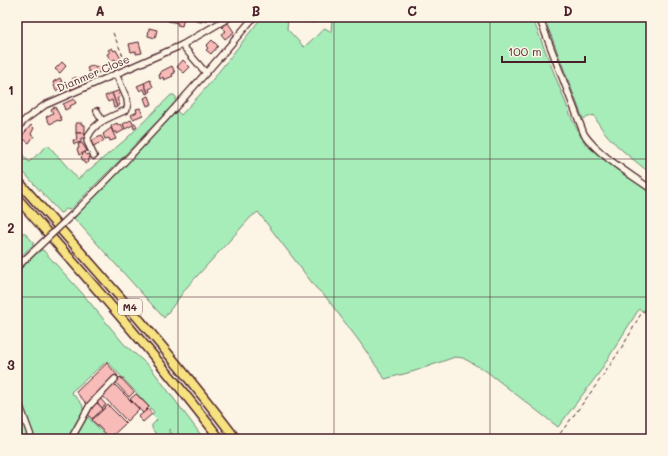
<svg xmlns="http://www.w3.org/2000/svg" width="668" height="456" font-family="Mali,sans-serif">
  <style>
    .green { fill: #a6edb9; stroke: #788672 }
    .building { fill: #f7bbb8; stroke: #4a1f2b }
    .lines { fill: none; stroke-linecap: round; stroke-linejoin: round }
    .minor-casing { stroke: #4a1f2b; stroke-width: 8 }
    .highway-casing { stroke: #4a1f2b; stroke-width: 11 }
    .path { stroke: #4a1f2b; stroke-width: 1; stroke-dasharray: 4 3; stroke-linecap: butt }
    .minor { stroke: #fcf5e5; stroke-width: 5.5 }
    .highway { stroke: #f7e281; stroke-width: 8 }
    .minor-bridge-casing { stroke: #4a1f2b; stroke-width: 8; stroke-linecap: butt }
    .minor-bridge { stroke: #fcf5e5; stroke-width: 5.5 }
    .grid { fill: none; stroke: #4a1f2b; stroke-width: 1; stroke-opacity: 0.55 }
    .labels { text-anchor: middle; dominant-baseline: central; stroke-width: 3.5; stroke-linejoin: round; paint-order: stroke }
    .shield { fill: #fcf5e5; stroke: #7f5f63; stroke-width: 1 }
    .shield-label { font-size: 10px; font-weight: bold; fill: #4a1f2b }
    .street-label { font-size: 11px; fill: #4a1f2b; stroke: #fcf5e5 }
    .neatline { fill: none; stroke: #4a1f2b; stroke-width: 1.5 }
    .grid-label { font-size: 13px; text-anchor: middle; font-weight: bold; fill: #4a1f2b }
  </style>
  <rect width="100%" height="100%" fill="#fcf5e5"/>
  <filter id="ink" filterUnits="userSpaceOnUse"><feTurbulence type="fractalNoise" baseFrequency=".025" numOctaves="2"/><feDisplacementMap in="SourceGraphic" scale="8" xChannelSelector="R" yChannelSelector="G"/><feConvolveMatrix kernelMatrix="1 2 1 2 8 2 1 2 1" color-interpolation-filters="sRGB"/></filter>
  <g filter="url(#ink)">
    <!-- green -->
    <g class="green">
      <polygon points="262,17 288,17 287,29 304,47 325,28 331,32 332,17 532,17 572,119 581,137 587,146 651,193 651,316 639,309 599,373 558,427 486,371 463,358 455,357 415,371 385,379 359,341 325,296 316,288 258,212 251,217 187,287 164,318 74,218 173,115 177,111 181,115 205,89"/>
      <path d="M544 17H651V174C631 157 605 140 594 115L583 119Z"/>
      <polygon points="171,95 174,95 176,97 176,102 121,159 70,210 66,209 61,213 60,213 17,165 17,148 29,162 48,145 78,179 125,140"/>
      <polygon points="24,232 33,242 33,245 17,260 17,240"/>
      <path d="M39 250H43L82 293 124 344 151 368 204 439H173L171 432 169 429V434L168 437C160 440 155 434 152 428V425L157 420 152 415 154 412 107 361 71 392 82 404 84 412 70 439H35L17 392V272Z"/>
      <polygon points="17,403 30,439 17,439"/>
      <polygon points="87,416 109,439 107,439 103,435 100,439 74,439"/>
    </g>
    <!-- building -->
    <g class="building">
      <polygon points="169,17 184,17 182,26 177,25 178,23 168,21"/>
      <polygon points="198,17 208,17 207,21 203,20 202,22 196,21"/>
      <polygon points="304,17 312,17 316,21 313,23 310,20 307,22 303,18"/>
      <polygon points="228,23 234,32 225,39 221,34 226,31 222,27"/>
      <polygon points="149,28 157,30 155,38 148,36"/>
      <polygon points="212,40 218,46 211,54 206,50 208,48 206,46"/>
      <polygon points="139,42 142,53 136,54 136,51 131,52 129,44"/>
      <polygon points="112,48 114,51 116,50 121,59 116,61 115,59 111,61 107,54 110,53 108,50"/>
      <polygon points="183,60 190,67 184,73 177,67"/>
      <polygon points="62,62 66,66 60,73 55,69"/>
      <polygon points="93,65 95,68 99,66 102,71 91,76 87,68"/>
      <polygon points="172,66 175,73 172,74 173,76 164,80 163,77 160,79 159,75 161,74 160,72"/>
      <polygon points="85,76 88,83 80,86 77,79"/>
      <polygon points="76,77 80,86 72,90 71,88 69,89 67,84 73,82 72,79"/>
      <polygon points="60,78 65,88 61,90 60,88 56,91 53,82"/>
      <polygon points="150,80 153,87 149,89 150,92 148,93 144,83"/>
      <polygon points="144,83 148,93 146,94 144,89 140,91 137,86"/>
      <polygon points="118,91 120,97 117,99 120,105 117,107 112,93"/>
      <polygon points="112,93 117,107 114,108 112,100 108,102 105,96"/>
      <polygon points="149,96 152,104 147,106 144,98"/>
      <polygon points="74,99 76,103 70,106 71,107 65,110 63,104"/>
      <polygon points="55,107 62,120 59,121 58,120 50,124 46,117 53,113 51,109"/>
      <polygon points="140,108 143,115 133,119 131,115 137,112 136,109"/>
      <polygon points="131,120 133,124 135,123 137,127 134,129 133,125 125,129 123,124"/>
      <polygon points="76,123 82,123 82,125 85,125 85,133 76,133"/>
      <polygon points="117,123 118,125 121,124 124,130 117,134 117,132 113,132 111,126"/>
      <polygon points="31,125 34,128 31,134 34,136 29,143 21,137"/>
      <polygon points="111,128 116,139 110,141 109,138 105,139 103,134"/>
      <polygon points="76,133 85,133 85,138 81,138 81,142 74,144 73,140 77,140"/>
      <polygon points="101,136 104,141 93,146 91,141"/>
      <polygon points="82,143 87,151 79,155 77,149 79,148 78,144"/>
      <polygon points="85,152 86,155 88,154 90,159 88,160 89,162 85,164 81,157 83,155 82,154"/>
      <polygon points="107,363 118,376 87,404 76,392"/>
      <polygon points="120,377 134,392 129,397 115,382"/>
      <polygon points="113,383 139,409 127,421 101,394"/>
      <polygon points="136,394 149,407 143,413 130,399"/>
      <polygon points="98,396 106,405 102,408 95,400"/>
      <polygon points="95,401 103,409 92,419 87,413 91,410 89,409"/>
      <polygon points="108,405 126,423 110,438 92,420"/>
      <polygon points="148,409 152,414 143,422 138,417"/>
    </g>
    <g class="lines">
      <!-- minor casing -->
      <g class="minor-casing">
        <g id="minor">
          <path d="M539 17 584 134C597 154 631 175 651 189"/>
          <polyline points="182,45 230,17"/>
          <polyline points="97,111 102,121"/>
          <polyline points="17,128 26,119 45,105 182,45 206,73"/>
          <path d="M94 156 87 141C91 122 112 117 126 110L128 107 127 99 116 74"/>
          <path d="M74 213C137 151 197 85 254 17"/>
          <polyline points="17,267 36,249"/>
          <polyline points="17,398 32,439"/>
          <polyline points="71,439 90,405 115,379"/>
        </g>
      </g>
      <!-- highway casing -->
      <g class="highway-casing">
        <g id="highway">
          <path d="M17 180C92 265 168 349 236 439"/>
          <path d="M17 198C86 277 156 355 220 439"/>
        </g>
      </g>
      <!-- path -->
      <g class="path">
        <polyline points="113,33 126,63"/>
        <polyline points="17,111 22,114"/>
        <path d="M556 439C582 404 609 370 631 332 636 323 641 310 651 305"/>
      </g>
      <!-- minor -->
      <use href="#minor" class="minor"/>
      <!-- highway -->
      <use href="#highway" class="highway"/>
      <!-- minor-bridge casing -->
      <g class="minor-bridge-casing">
        <polyline id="minor-bridge" points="36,249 74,213"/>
      </g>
      <!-- minor-bridge -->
      <use href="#minor-bridge" class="minor-bridge"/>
    </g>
  </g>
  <!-- grid -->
  <path class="grid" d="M178 17V439M334 17V439M490 17V439M17 159H651M17 297H651"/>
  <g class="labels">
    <!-- shield labels -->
    <rect class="shield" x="118" y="299" width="24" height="16" rx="3"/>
    <g class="shield-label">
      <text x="130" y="307">M4</text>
    </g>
    <!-- street labels -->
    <g class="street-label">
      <text transform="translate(93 73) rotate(-23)">Dianmer Close</text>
    </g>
  </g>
  <!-- margin -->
  <rect width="668" height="456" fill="none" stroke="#fcf5e5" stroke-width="44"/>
  <!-- scale -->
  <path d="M502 56v6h83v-6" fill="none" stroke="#4a1f2b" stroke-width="2"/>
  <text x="508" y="56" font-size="12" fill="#4a1f2b" stroke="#fcf5e5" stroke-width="3" paint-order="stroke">100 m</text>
  <rect x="22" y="22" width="624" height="412" class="neatline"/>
  <g class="grid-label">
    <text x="100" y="16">A</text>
    <text x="256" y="16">B</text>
    <text x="412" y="16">C</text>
    <text x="568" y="16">D</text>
    <text x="11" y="95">1</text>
    <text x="11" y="233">2</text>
    <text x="11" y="370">3</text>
  </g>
</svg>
